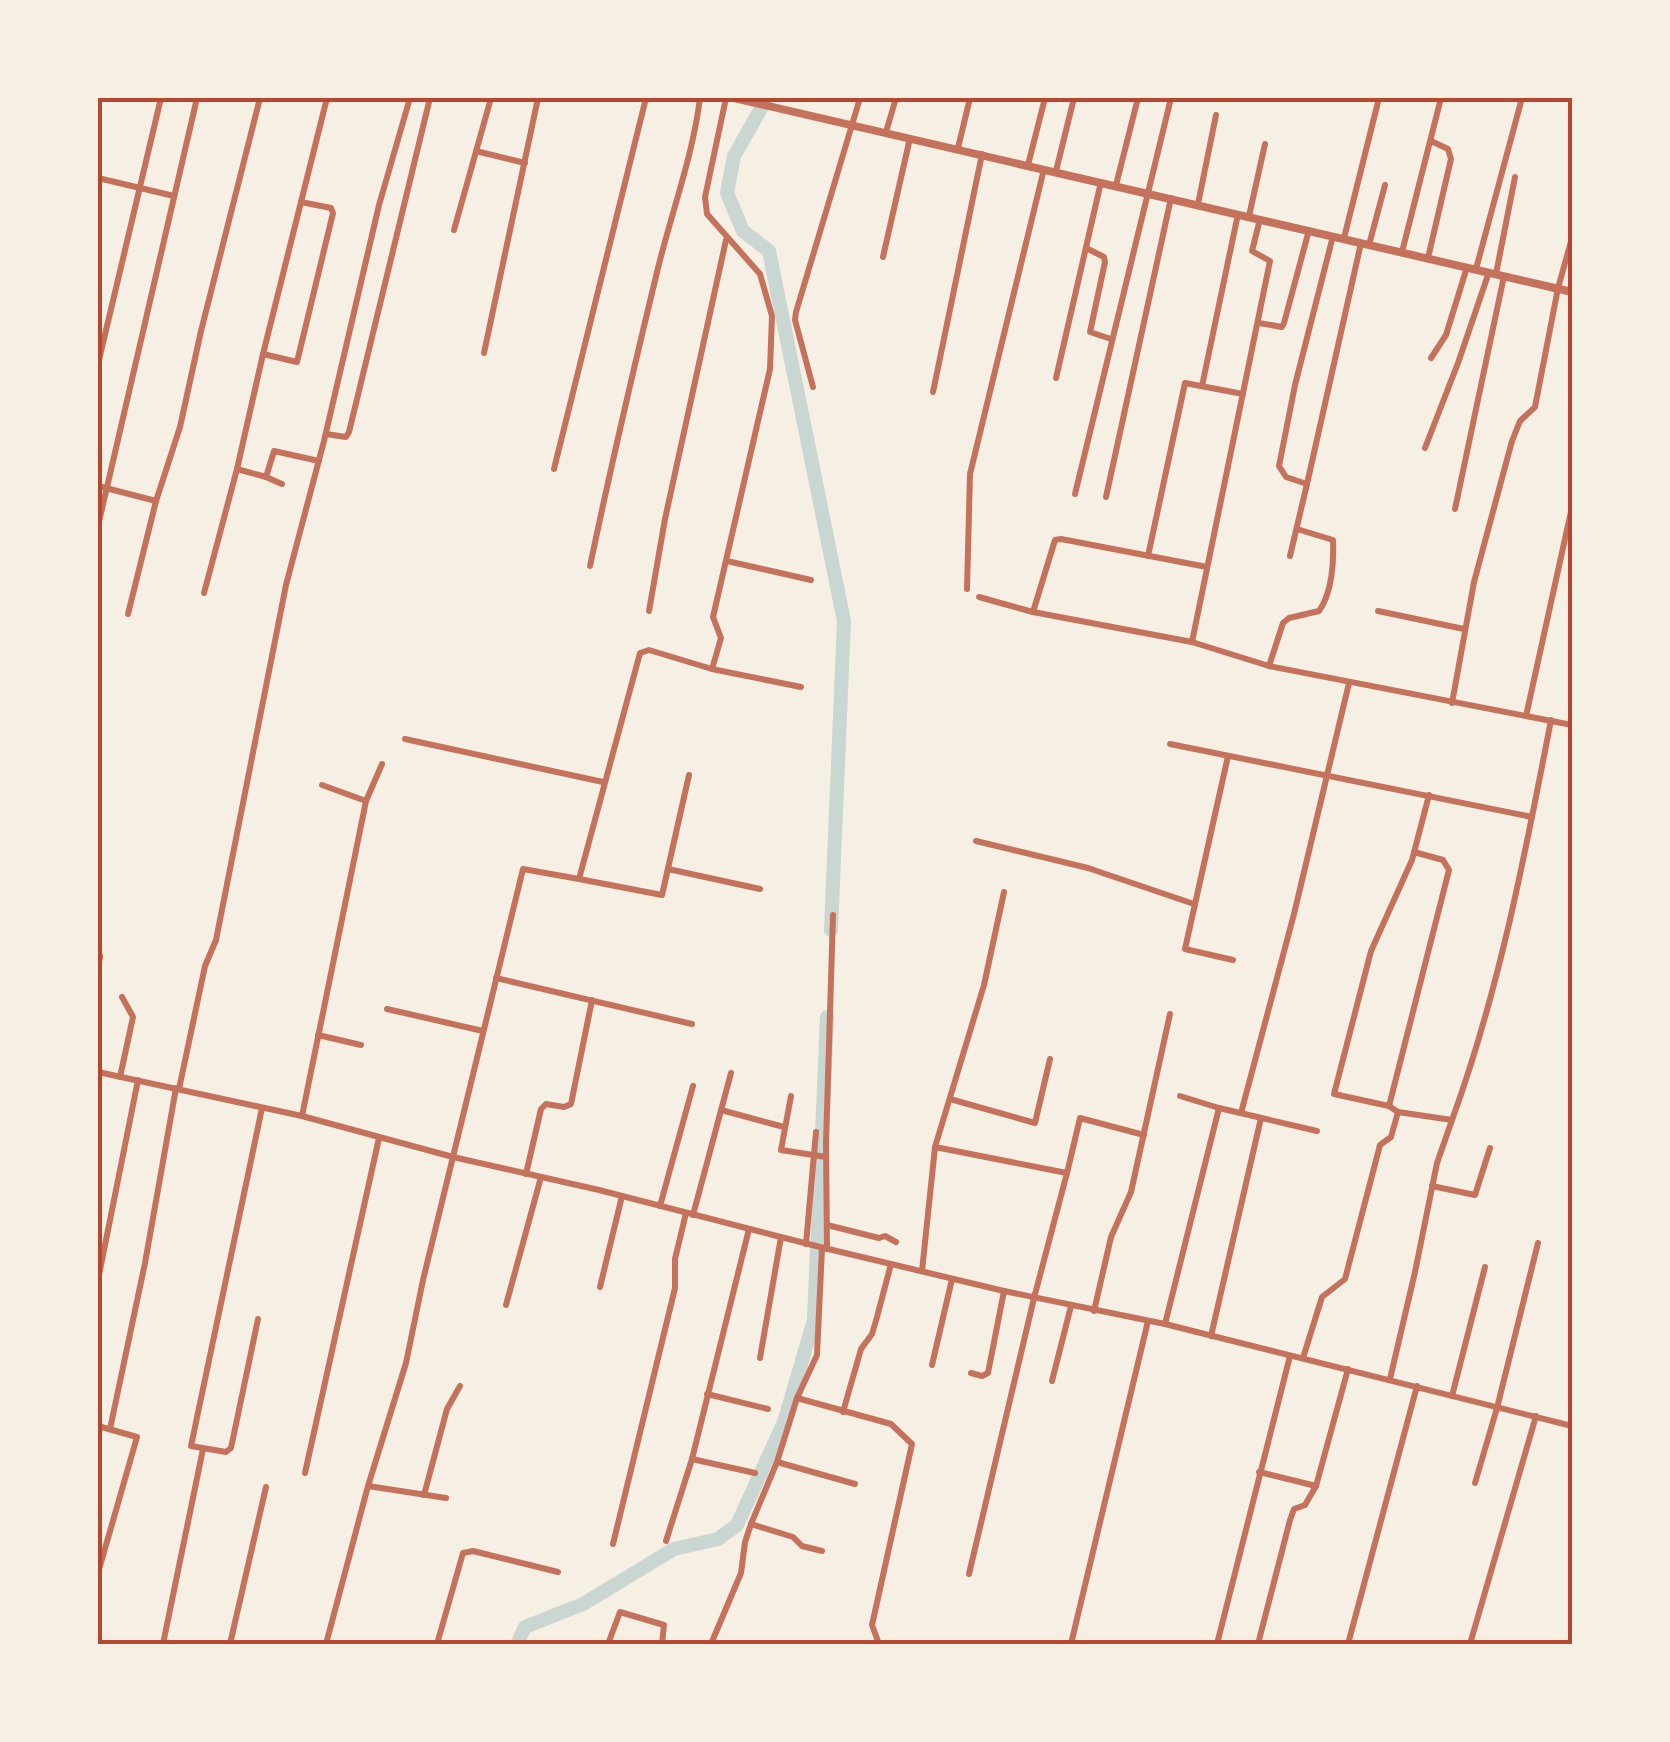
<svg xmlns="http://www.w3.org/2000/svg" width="1670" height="1742" font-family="'Fira Sans',sans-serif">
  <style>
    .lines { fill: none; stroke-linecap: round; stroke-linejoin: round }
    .canal { stroke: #c9d6d2; stroke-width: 14 }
    .minor { stroke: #c5725c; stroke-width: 6 }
    .tertiary { stroke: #c5725c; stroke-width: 8 }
    .neatline { fill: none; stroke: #b5482f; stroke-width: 4 }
  </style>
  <rect width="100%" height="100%" fill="#f6efe4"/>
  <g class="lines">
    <!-- canal -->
    <g class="canal">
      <polyline points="767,98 734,156 727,193 743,231 769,251 844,621 831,930"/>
      <polyline points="517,1644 525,1627 583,1604 674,1549 718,1539 737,1525 784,1422 814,1320 827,1017"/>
    </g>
    <!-- minor -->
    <g class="minor">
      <polyline points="886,132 896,98"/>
      <polyline points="958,148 970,98"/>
      <polyline points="476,151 525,163"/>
      <polyline points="1028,165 1045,98"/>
      <polyline points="1056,171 1074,98"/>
      <polyline points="98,178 174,196"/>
      <polyline points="1116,185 1138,98"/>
      <polyline points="1198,204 1216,115"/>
      <polyline points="1249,216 1265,144"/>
      <polyline points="454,230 491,98"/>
      <polyline points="1344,238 1379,98"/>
      <polyline points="1369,245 1385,185"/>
      <polyline points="1086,248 1104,257 1105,262 1090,332 1111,339"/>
      <polyline points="1402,252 1441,98"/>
      <polyline points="883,257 910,138"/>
      <polyline points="1428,258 1451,159 1448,149 1431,141"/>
      <polyline points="1476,269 1522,98"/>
      <polyline points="1496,274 1515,177"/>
      <polyline points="1259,323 1282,327 1284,323 1309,230"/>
      <polyline points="484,353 538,98"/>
      <polyline points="263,354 297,362 333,213 331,208 301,202"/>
      <polyline points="1431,358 1446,335 1467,267"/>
      <polyline points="98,364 161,98"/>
      <polyline points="1056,378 1101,182"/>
      <polyline points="1202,386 1238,214"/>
      <polyline points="813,387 795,320 796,312 860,98"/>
      <polyline points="933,392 982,154"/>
      <polyline points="326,434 346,437 349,432 430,98"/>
      <polyline points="1425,448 1458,363 1489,272"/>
      <polyline points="237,469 266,477 274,451 319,461"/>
      <polyline points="554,469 646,98"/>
      <polyline points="266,477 282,484"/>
      <polyline points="1307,484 1361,243"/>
      <polyline points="98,486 156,501"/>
      <polyline points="1075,494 1171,98"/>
      <polyline points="1106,497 1171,198"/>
      <polyline points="1455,509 1504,276"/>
      <polyline points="98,526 197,98"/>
      <polyline points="1148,556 1185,383 1243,394"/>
      <polyline points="1290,556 1307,484 1286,477 1279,466 1295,385 1333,236"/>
      <polyline points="727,561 811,580"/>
      <path d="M590 566C611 466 634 367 658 268 672 211 693 155 700 98"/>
      <polyline points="967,589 970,474 1044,169"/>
      <polyline points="204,593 237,469 263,354 327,98"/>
      <polyline points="979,597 1033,612 1192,642 1269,666 1572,725"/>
      <polyline points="649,611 665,519 726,240"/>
      <polyline points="1378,611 1464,629"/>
      <polyline points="1033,612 1055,540 1061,539 1207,567"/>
      <polyline points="128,614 156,501 180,427 201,331 260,98"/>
      <polyline points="1192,642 1270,261 1252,251 1260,219"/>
      <path d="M1269 666 1283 623 1289 618 1319 611C1332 593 1334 562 1333 540L1297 529"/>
      <polyline points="712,669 721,638 713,617 770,369 772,316 760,274 707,214 705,197 726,98"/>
      <polyline points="1452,703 1474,582 1512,441 1520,421 1535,407 1558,288 1572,238"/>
      <polyline points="1526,716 1572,507"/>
      <polyline points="405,739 603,782"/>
      <polyline points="1170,744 1532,817"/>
      <polyline points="1228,756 1185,949 1233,960"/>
      <polyline points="366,801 382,764"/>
      <polyline points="976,841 1088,868 1194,904"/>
      <polyline points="668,869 760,889"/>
      <polyline points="579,879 662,895 689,775"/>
      <polyline points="98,970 100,956"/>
      <polyline points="496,978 692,1024"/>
      <polyline points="387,1009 483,1031"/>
      <polyline points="318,1035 361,1045"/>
      <polyline points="98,1072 302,1116 453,1157 599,1190 820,1247 1004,1291 1165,1324 1572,1426"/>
      <polyline points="120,1077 133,1017 122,997"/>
      <polyline points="179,1089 205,966 216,940 286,585 324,441 379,205 410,98"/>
      <polyline points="791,1096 781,1150 826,1157"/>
      <polyline points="1180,1096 1219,1108"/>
      <polyline points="950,1099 1035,1123 1050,1059"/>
      <polyline points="1389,1106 1449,870 1443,860 1414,852"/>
      <polyline points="721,1110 784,1127"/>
      <polyline points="1241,1113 1294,914 1349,683"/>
      <polyline points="302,1116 366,801 322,785"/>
      <path d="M1452 1120C1499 991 1525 855 1551 720"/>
      <polyline points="935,1147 1067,1173 1034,1298 969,1574"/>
      <polyline points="1067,1173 1080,1118 1144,1135"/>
      <polyline points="526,1174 541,1109 546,1104 564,1107 571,1104 592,1000"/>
      <polyline points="1432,1186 1475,1195 1490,1148"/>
      <polyline points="660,1206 693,1086"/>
      <polyline points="693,1215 731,1073"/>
      <polyline points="827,1225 879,1238 885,1236 896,1242"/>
      <polyline points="806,1244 816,1132"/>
      <polyline points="827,1249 826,1143 833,915"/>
      <polyline points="922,1271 935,1147 984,985 1004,892"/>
      <polyline points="98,1280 138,1080"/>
      <polyline points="600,1287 622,1196"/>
      <polyline points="506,1305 541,1177"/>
      <polyline points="1094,1311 1111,1237 1131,1192 1170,1014"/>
      <polyline points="258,1319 231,1448 226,1452 191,1446 262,1108"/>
      <polyline points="1165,1324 1219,1108 1317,1131"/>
      <polyline points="1211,1336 1261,1118"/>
      <polyline points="760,1358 781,1237"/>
      <polyline points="1303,1358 1322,1297 1345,1279 1380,1145 1391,1137 1398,1112"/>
      <polyline points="932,1365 952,1279"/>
      <polyline points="971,1373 982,1376 988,1373 1004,1291"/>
      <polyline points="1390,1379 1415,1272 1437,1163 1452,1120 1398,1112 1389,1106 1334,1094 1371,951 1412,860 1429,795"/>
      <polyline points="1052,1381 1071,1306"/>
      <polyline points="707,1394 768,1409"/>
      <polyline points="1452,1396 1485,1267"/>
      <polyline points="797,1398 891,1424 912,1444 872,1625 879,1644"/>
      <polyline points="843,1412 861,1349 872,1334 877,1317 891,1264"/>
      <polyline points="98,1426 137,1437 98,1573"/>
      <polyline points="110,1429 145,1263 176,1088"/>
      <polyline points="692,1459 755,1473"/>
      <polyline points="777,1462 855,1484"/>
      <polyline points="1259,1472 1316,1486"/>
      <polyline points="305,1473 379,1138"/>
      <polyline points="1475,1483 1497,1408 1538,1243"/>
      <polyline points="368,1486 446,1498"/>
      <polyline points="424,1495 447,1409 460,1386"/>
      <polyline points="751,1524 793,1537 802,1546 822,1551"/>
      <polyline points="666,1541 692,1459 749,1229"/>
      <polyline points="613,1544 675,1288 675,1259 686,1213"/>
      <polyline points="163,1644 203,1449"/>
      <polyline points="230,1644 266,1487"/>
      <polyline points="326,1644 368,1486 406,1363 423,1280 523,869 579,879 640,653 649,650 712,669 801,687"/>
      <polyline points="437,1644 463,1553 473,1551 558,1572"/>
      <polyline points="608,1644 620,1612 664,1625 662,1644"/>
      <polyline points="711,1644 741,1573 745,1542 751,1524 777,1462 797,1398 817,1355 822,1248"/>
      <polyline points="1071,1644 1148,1321"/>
      <polyline points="1217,1644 1290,1356"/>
      <polyline points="1258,1644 1290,1520 1294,1509 1305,1505 1316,1486 1348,1369"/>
      <polyline points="1348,1644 1417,1386"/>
      <polyline points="1470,1644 1536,1416"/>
    </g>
    <!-- tertiary -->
    <polyline class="tertiary" points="734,98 1572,292"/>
  </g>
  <!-- border -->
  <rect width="1670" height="1742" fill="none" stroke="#f6efe4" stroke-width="200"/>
  <rect x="100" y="100" width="1470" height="1542" class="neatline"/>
</svg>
